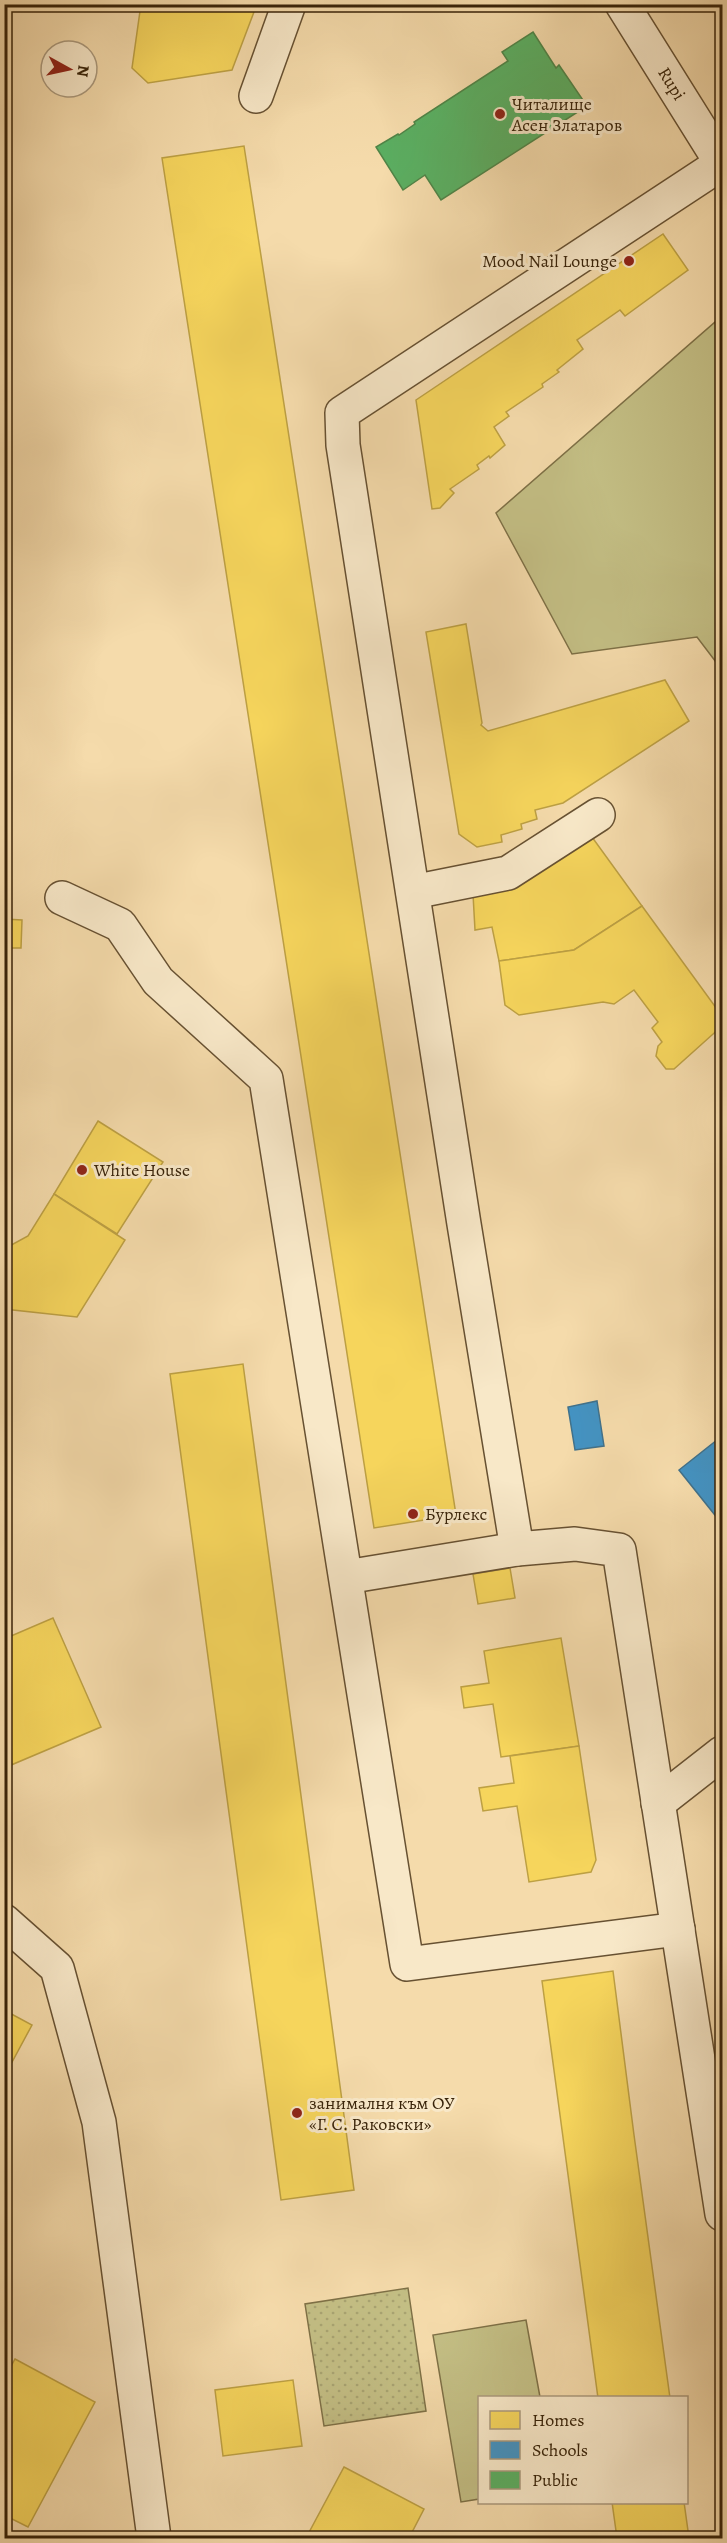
<svg xmlns="http://www.w3.org/2000/svg" width="727" height="2543" font-family="Alegreya,serif">
  <style>
    .grass { fill: #c3be84; stroke: #7e7046; stroke-width: 1.5 }
    .park { fill: url(#park-dots); stroke: #7e7046; stroke-width: 1.5 }
    .homes { fill: #f6d55c; stroke: #bda043; stroke-width: 1.5 }
    .schools { fill: #4393c3; stroke: #40718b; stroke-width: 1.5 }
    .public { fill: #5aae61; stroke: #508447; stroke-width: 1.5 }
    .lines { fill: none; stroke-linecap: round; stroke-linejoin: round }
    .minor-casing { stroke: #675132; stroke-width: 36 }
    .minor { stroke: #f8e8c8; stroke-width: 33 }
    .poi-dot { fill: #8f2418; stroke: #f8e8c8; stroke-width: 2 }
    .labels { text-anchor: middle; dominant-baseline: central; stroke-width: 6; stroke-linejoin: round; paint-order: stroke }
    .street-label { font-size: 18px; fill: #382309; stroke: #f8e8c8 }
    .poi-label { font-size: 18px; fill: #382309; stroke: #f8e8c8; text-anchor: start }
  </style>
  <defs>
    <pattern id="park-dots" width="8" height="8" patternUnits="userSpaceOnUse" patternTransform="scale(1.5)"><rect width="8" height="8" fill="#c3be84"/><path d="M2 2h.1M6 6h.1" fill="none" stroke="#a8a371" stroke-width="1.8" stroke-linecap="round"/></pattern>
  </defs>
  <rect width="100%" height="100%" fill="#f5dbab"/>
  <filter id="stains"><feTurbulence type="fractalNoise" baseFrequency=".00333" numOctaves="4"/><feColorMatrix values="0 0 0 0 .2 0 0 0 0 .09 0 0 0 0 .02 0 0 0 .5 -.17"/></filter>
  <radialGradient id="worn" r=".72"><stop offset=".6" stop-color="#630" stop-opacity="0"/><stop offset="1" stop-color="#630" stop-opacity=".3"/></radialGradient>
  <!-- grass -->
  <g class="grass">
    <polygon points="722,316 722,670 697,637 572,654 496,513"/>
    <polygon points="526,2320 540,2397 480,2398 479,2499 461,2502 433,2335"/>
  </g>
  <!-- park -->
  <polygon class="park" points="408,2288 426,2411 324,2426 305,2304"/>
  <!-- homes -->
  <g class="homes">
    <polygon points="141,4 257,4 232,70 148,83 132,68"/>
    <polygon points="244,146 456,1515 374,1528 162,158"/>
    <polygon points="663,234 688,270 625,316 620,310 577,340 583,349 557,370 559,372 542,384 543,387 506,412 509,416 494,427 505,445 490,458 489,456 477,465 479,469 450,489 454,493 440,508 432,509 416,400"/>
    <polygon points="466,624 482,723 481,725 488,731 665,680 689,721 563,803 535,810 537,819 521,824 522,829 501,835 502,842 477,847 459,834 426,632"/>
    <polygon points="584,826 642,906 574,950 499,961 492,927 475,930 473,894"/>
    <polygon points="642,906 722,1016 722,1026 674,1069 666,1069 656,1056 658,1046 662,1042 652,1028 658,1022 634,990 614,1004 603,1002 519,1015 505,1005 499,961 574,950"/>
    <polygon points="4,919 22,920 21,948 10,948 10,960 4,960"/>
    <polygon points="98,1121 163,1162 117,1234 54,1194"/>
    <polygon points="54,1194 125,1240 77,1317 4,1309 4,1249 28,1236"/>
    <polygon points="243,1364 354,2190 281,2200 170,1374"/>
    <polygon points="510,1568 515,1598 478,1604 473,1574"/>
    <polygon points="53,1618 101,1727 4,1768 4,1639"/>
    <polygon points="561,1638 579,1746 501,1757 493,1704 464,1708 461,1687 489,1683 484,1651"/>
    <polygon points="579,1746 596,1860 591,1872 529,1882 517,1806 483,1811 479,1788 514,1783 510,1756"/>
    <polygon points="613,1971 634,2135 670,2398 598,2398 542,1981"/>
    <polygon points="4,2010 32,2025 4,2077"/>
    <polygon points="15,2359 95,2402 28,2527 4,2515 4,2379"/>
    <polygon points="293,2380 302,2446 223,2456 215,2390"/>
    <polygon points="344,2467 424,2509 409,2538 306,2538"/>
    <polygon points="612,2502 684,2502 689,2538 617,2538"/>
  </g>
  <!-- schools -->
  <g class="schools">
    <polygon points="597,1401 604,1446 575,1450 568,1407"/>
    <polygon points="722,1436 722,1524 679,1470"/>
  </g>
  <!-- public -->
  <polygon class="public" points="533,32 556,68 559,65 587,106 441,200 425,175 403,190 376,147 398,134 399,135 415,124 414,122 508,61 502,52"/>
  <g class="lines">
    <!-- minor casing -->
    <g class="minor-casing">
      <g id="minor">
        <path id="s1" d="M622 4 722 164"/>
        <polyline points="256,96 289,4"/>
        <polyline points="722,163 342,413 343,445 464,1224 517,1549 575,1544 619,1550 722,2214"/>
        <polyline points="413,892 508,873 598,815"/>
        <polyline points="62,898 120,925 158,981 266,1079 407,1964 678,1929"/>
        <polyline points="346,1577 517,1549"/>
        <polyline points="658,1803 722,1753"/>
        <polyline points="4,1921 57,1968 99,2122 154,2538"/>
      </g>
    </g>
    <!-- minor -->
    <use href="#minor" class="minor"/>
  </g>
  <!-- markers -->
  <g class="poi-dot">
    <circle cx="500" cy="114" r="6"/>
    <circle cx="629" cy="261" r="6"/>
    <circle cx="82" cy="1170" r="6"/>
    <circle cx="413" cy="1514" r="6"/>
    <circle cx="297" cy="2113" r="6"/>
  </g>
  <g class="labels">
    <!-- street labels -->
    <g class="street-label">
      <text stroke="none"><textPath href="#s1" startOffset="94">Rupi</textPath></text>
    </g>
    <!-- poi labels -->
    <g class="poi-label">
      <text x="512" y="104">Читалище<tspan x="512" dy="21">Асен Златаров</tspan></text>
      <text x="617" y="261" text-anchor="end">Mood Nail Lounge</text>
      <text x="94" y="1170">White House</text>
      <text x="425" y="1514">Бурлекс</text>
      <text x="309" y="2103">занималня към ОУ<tspan x="309" dy="21">«Г. С. Раковски»</tspan></text>
    </g>
  </g>
  <!-- margin -->
  <rect width="727" height="2543" fill="none" stroke="#f5dbab" stroke-width="24"/>
  <rect x="6" y="6" width="715" height="2531" fill="none" stroke="#382309" stroke-width="3"/>
  <rect x="12" y="12" width="703" height="2519" fill="none" stroke="#382309" stroke-width="1.5"/>
  <!-- legend -->
  <rect x="478" y="2396" width="210" height="108" fill="#f8e8c8" stroke="#ab997c" stroke-width="1.5"/>
  <rect x="490" y="2411" width="30" height="18" fill="#f6d55c" stroke="#ab997c" stroke-width="1.5"/>
  <text x="532" y="2426" font-size="18" fill="#382309">Homes</text>
  <rect x="490" y="2441" width="30" height="18" fill="#4393c3" stroke="#ab997c" stroke-width="1.5"/>
  <text x="532" y="2456" font-size="18" fill="#382309">Schools</text>
  <rect x="490" y="2471" width="30" height="18" fill="#5aae61" stroke="#ab997c" stroke-width="1.5"/>
  <text x="532" y="2486" font-size="18" fill="#382309">Public</text>
  <!-- north arrow -->
  <g transform="translate(69 69) rotate(98)"><circle r="28" fill="#f8e8c8" stroke="#ab997c" stroke-width="1.5"/>
  <path d="M0-4.5L10 22L0 15L-10 22Z" fill="#8f2418"/>
  <text y="-9" font-size="16" font-weight="bold" text-anchor="middle" fill="#382309">N</text>
  </g>
  <rect width="100%" height="100%" filter="url(#stains)"/>
  <rect width="100%" height="100%" fill="url(#worn)"/>
</svg>
